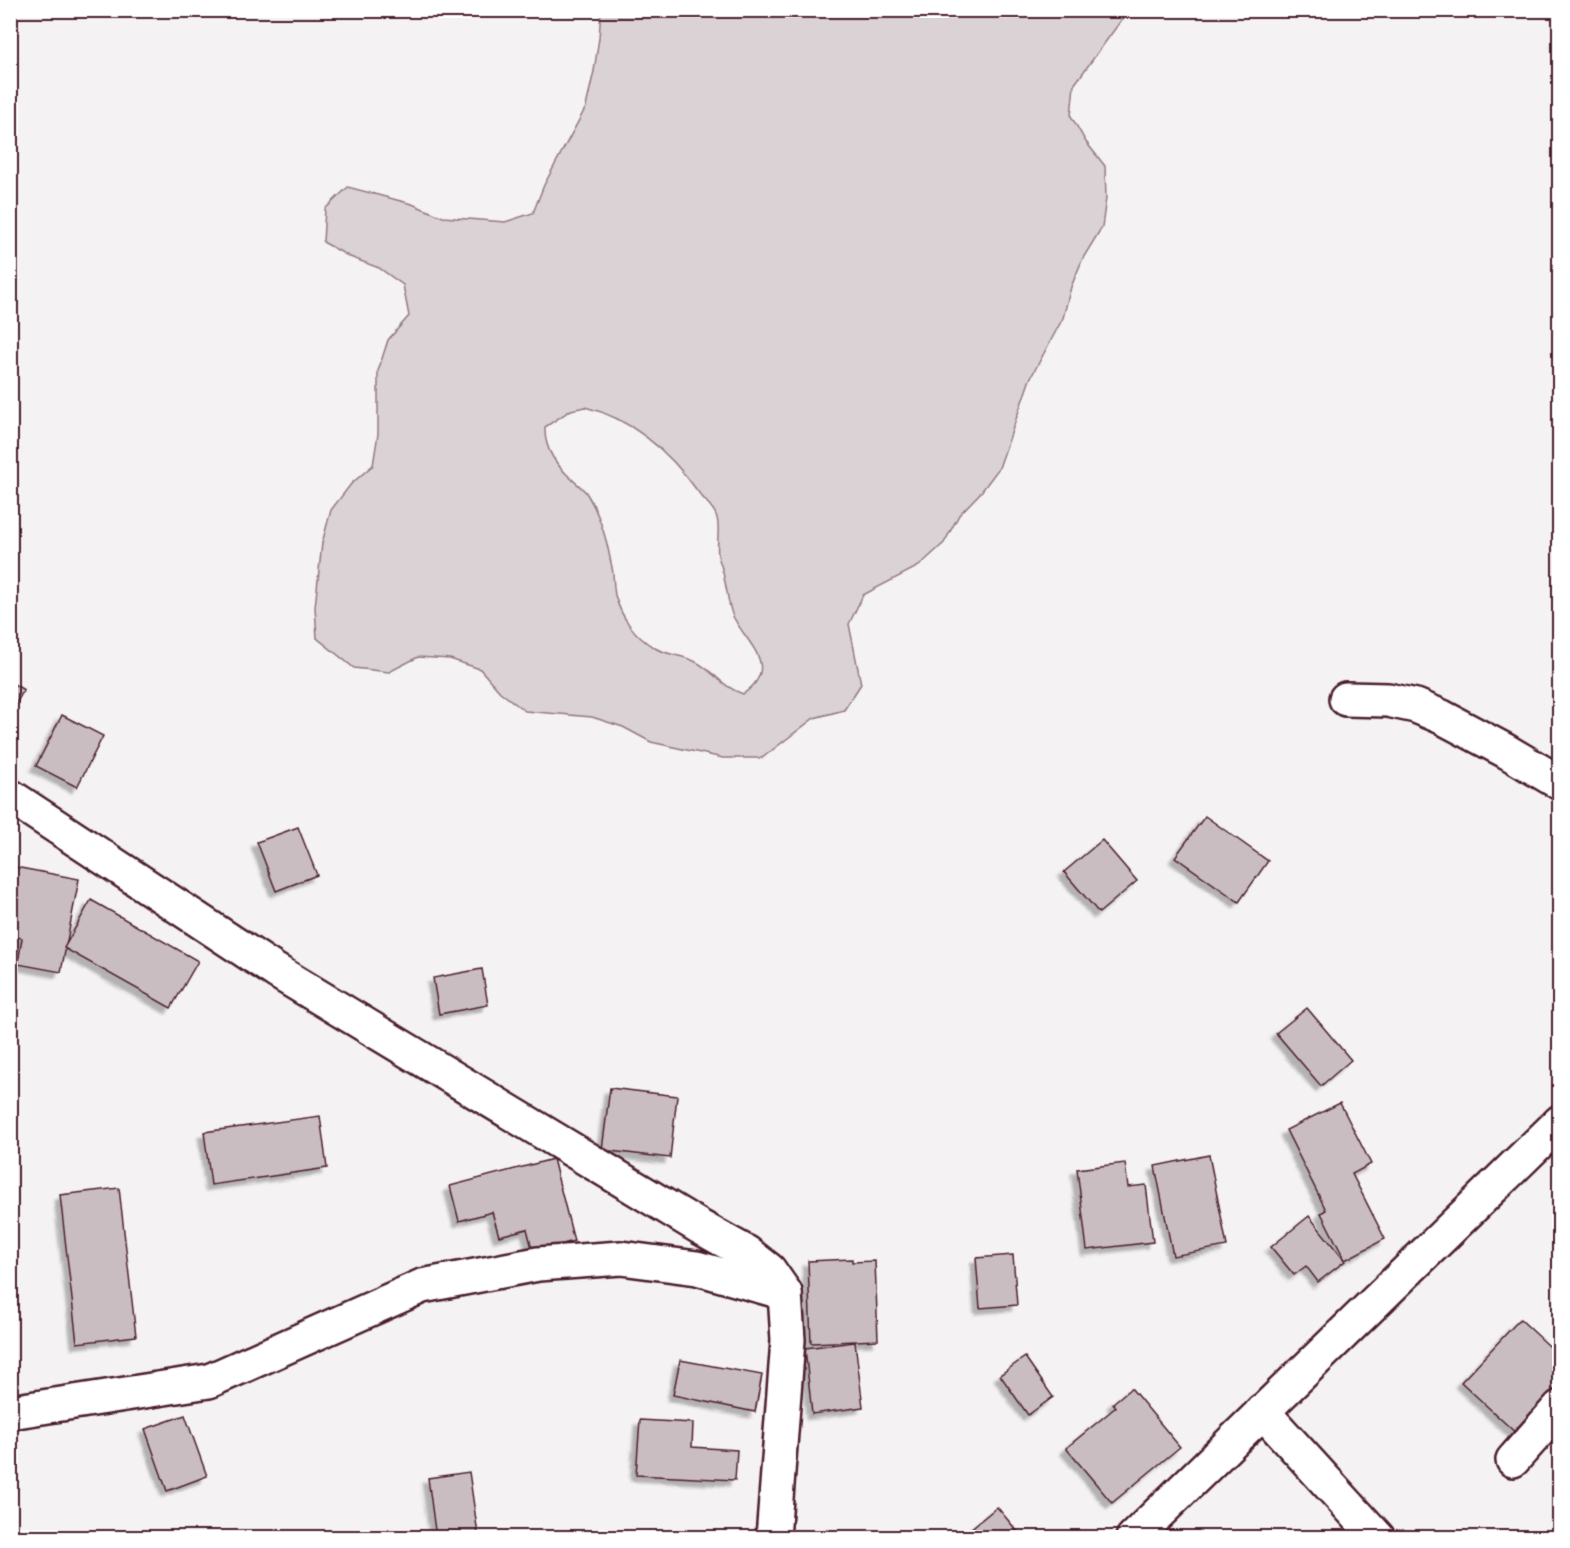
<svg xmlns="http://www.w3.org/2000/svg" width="1570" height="1548" font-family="Mynerve,sans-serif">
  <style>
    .green { fill: #dbd2d5; stroke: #927880; stroke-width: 1.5; fill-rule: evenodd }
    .building { fill: #cabdc1; stroke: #4a1f2b; stroke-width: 1.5; filter: url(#shadow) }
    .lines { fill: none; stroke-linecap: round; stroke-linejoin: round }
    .minor-casing { stroke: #4a1f2b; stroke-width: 38 }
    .minor { stroke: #fff; stroke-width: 33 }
  </style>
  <defs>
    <filter id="shadow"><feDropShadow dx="-5.5" dy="5.5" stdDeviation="1.5" flood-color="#0004"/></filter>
  </defs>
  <rect width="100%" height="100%" fill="#f4f2f2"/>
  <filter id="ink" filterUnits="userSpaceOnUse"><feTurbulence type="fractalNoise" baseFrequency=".0167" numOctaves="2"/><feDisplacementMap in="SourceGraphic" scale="12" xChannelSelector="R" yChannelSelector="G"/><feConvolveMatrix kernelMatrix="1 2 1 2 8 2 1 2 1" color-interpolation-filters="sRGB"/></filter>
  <g filter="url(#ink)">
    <!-- green -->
    <path class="green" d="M601 11H1128L1074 85 1071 116 1086 142 1105 166 1106 198 1102 227 1083 258 1071 287 1063 318 1030 379 999 468 981 492 959 515 944 543 919 566 863 595 849 624 861 684 844 710 814 718 762 758H723L651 742 623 727 592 717 525 711 500 692 480 669 450 659 418 657 389 672 354 668 317 638 315 607 322 543 331 510 351 484 373 465 378 434V371L388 340 409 316 403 285 379 268 350 257 323 242 325 209 348 187 412 204 443 217 505 222 533 213 544 185 586 107 594 71 599 38ZM585 407C633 419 671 454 699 493 704 500 713 507 716 515 721 526 716 543 718 556 720 563 723 570 724 578 727 589 728 603 732 614 744 642 783 666 743 694 720 686 712 669 694 661 682 655 667 655 655 648 635 637 621 617 615 595 613 585 614 573 611 563 607 541 599 513 587 494 584 489 578 485 574 481 557 466 544 450 545 427L571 410Z"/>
    <!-- building -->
    <g class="building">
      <polygon points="10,682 24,690 10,713"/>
      <polygon points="62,715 103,736 77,787 36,766"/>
      <polygon points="1205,816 1268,861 1239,902 1175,857"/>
      <polygon points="298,827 317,875 276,891 257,842"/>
      <polygon points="1102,840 1137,881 1099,913 1064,872"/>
      <polygon points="10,866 79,879 61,972 18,964 22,938 10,936"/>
      <polygon points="91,900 198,961 171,1008 64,948"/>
      <polygon points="482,969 488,1005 439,1014 433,978"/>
      <polygon points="1307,1008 1351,1060 1321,1086 1276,1033"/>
      <polygon points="610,1088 677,1096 670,1158 602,1150"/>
      <polygon points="1340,1103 1371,1164 1352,1174 1385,1239 1345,1260 1321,1213 1326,1210 1286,1130"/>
      <polygon points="320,1116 327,1168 211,1185 204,1132"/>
      <polygon points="1209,1155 1227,1246 1173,1256 1155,1166"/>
      <polygon points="553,1159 574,1241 533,1252 527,1229 499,1236 492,1212 459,1221 450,1186"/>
      <polygon points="1125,1163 1128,1187 1146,1185 1153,1242 1087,1250 1077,1169"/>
      <polygon points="119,1188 136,1336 77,1343 60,1195"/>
      <polygon points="1309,1216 1345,1261 1318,1282 1306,1266 1294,1275 1271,1247"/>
      <polygon points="1013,1255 1017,1305 980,1308 976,1258"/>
      <polygon points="852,1259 852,1262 875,1261 878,1340 811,1343 808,1261"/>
      <polygon points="1520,1319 1560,1356 1560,1395 1520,1437 1461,1382"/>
      <polygon points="855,1342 863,1407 812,1414 805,1348"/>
      <polygon points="1025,1357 1053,1397 1028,1415 1000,1375"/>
      <polygon points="680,1360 762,1375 755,1412 673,1395"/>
      <polygon points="1131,1388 1180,1447 1112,1503 1066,1448 1116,1407 1113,1403"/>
      <polygon points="185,1415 207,1476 167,1491 145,1429"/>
      <polygon points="640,1420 693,1423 692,1447 737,1450 735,1480 636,1475"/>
      <polygon points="469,1472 478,1534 436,1538 428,1478"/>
      <polygon points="997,1507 1023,1538 965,1538 963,1535"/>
    </g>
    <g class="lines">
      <!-- minor casing -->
      <g class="minor-casing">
        <g id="minor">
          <polyline points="1346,699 1388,700 1416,706 1442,717 1506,751 1560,783"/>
          <polyline points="10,796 276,971 700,1227 747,1253 769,1270 785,1293"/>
          <polyline points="1262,1411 1378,1538"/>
          <polyline points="10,1412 209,1381 422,1286 538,1264 621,1258 697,1268 785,1293 788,1340 773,1538"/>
          <polyline points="1513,1460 1560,1407"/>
          <polyline points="1133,1538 1560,1122"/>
        </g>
      </g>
      <!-- minor -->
      <use href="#minor" class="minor"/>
    </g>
  </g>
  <!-- margin -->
  <rect width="1570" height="1548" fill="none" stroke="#fff" stroke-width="36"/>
  <rect x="18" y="18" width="1534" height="1512" fill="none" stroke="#4a1f2b" stroke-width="2" filter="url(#ink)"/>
</svg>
